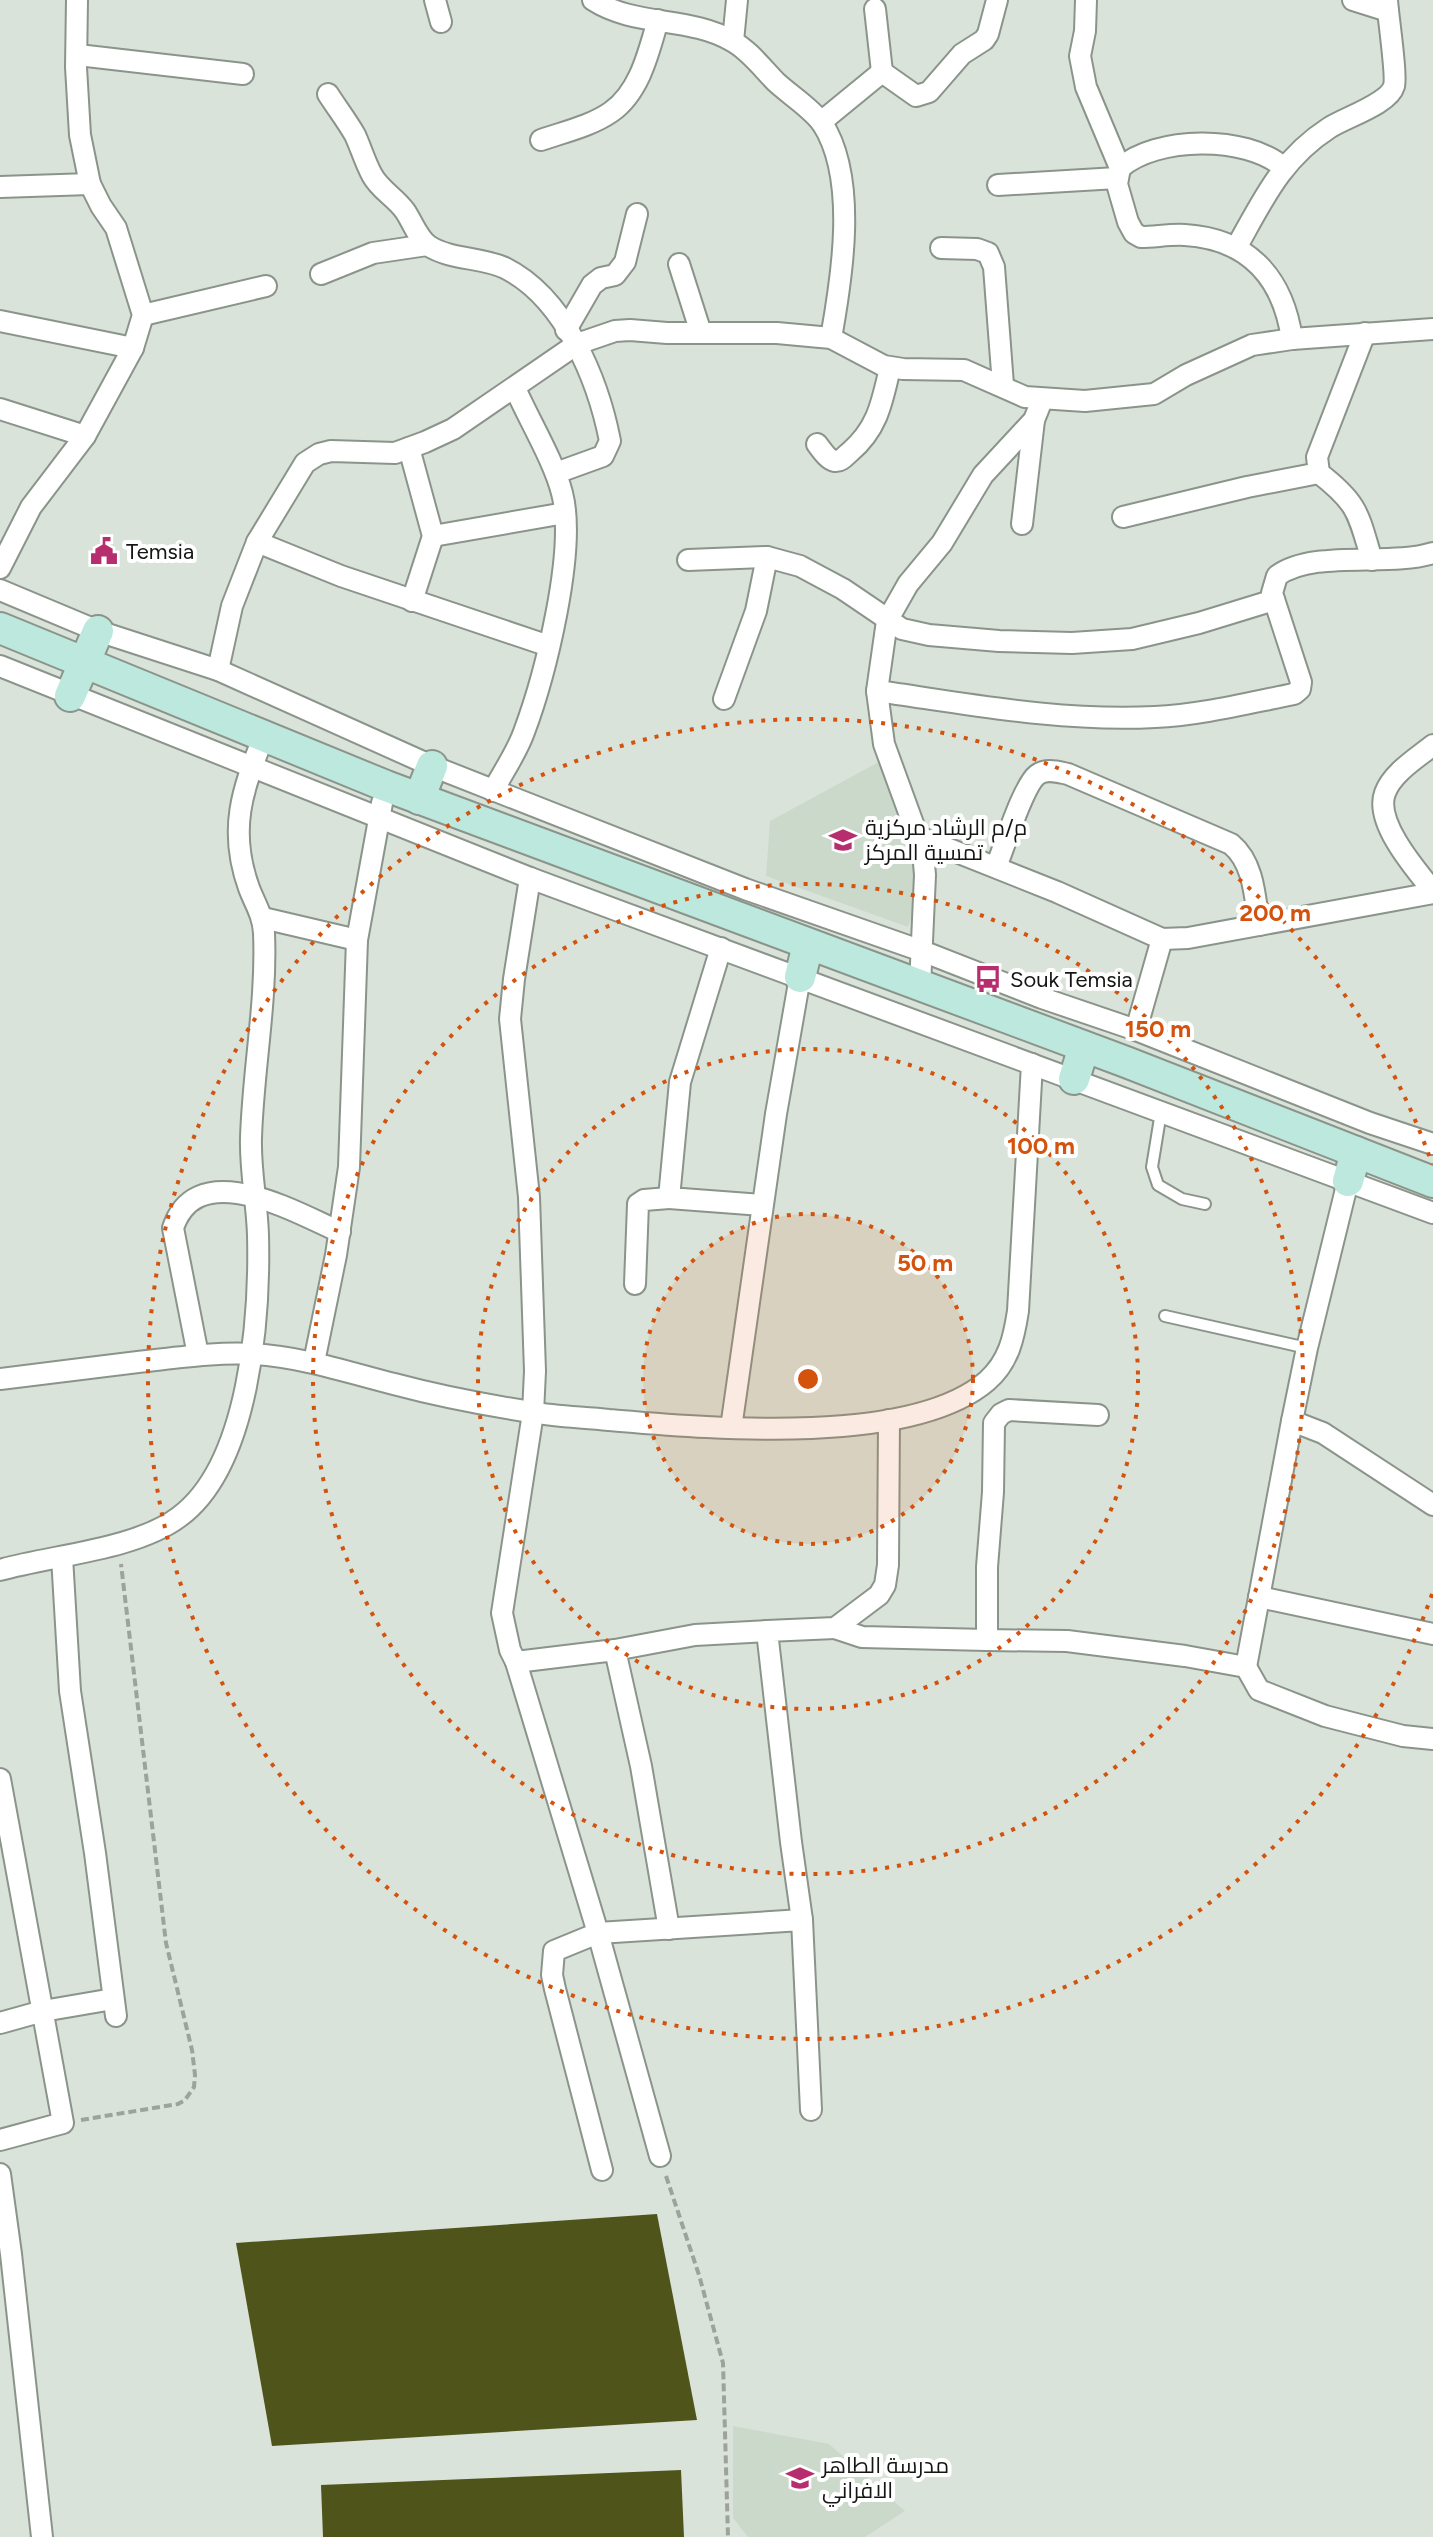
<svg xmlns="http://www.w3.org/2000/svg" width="1433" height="2537" font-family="Figtree,Cairo,sans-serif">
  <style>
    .built { fill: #cbd9ca }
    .building { fill: #4f541b }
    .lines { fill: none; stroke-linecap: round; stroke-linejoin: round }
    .lane-casing { stroke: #8b948b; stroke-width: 14 }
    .street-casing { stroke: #8b948b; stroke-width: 24 }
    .secondary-casing { stroke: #8b948b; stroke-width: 34 }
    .path { stroke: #9ca39b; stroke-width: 4; stroke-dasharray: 8 4; stroke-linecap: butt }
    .lane { stroke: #fff; stroke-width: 10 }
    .street { stroke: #fff; stroke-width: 20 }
    .secondary { stroke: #bce8de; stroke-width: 30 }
    .ring { fill: none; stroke: #d3520d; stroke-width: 4; stroke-dasharray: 4 8 }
    .labels { text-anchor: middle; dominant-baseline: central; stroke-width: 8; stroke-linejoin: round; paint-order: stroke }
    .poi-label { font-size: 22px; fill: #131613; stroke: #fff; text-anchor: start }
    .centre { fill: #d3520d; stroke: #fff; stroke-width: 4 }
    .ring-label { font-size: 24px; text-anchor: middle; font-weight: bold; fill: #d3520d; stroke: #fff; stroke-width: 8; stroke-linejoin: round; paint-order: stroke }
  </style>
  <rect width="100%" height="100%" fill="#dae3d9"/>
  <!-- built -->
  <g class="built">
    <polygon points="888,757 923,858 920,893 908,927 766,876 770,821"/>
    <polygon points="733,2426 829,2444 905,2511 865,2537 748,2537 733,2518"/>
  </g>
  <!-- building -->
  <g class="building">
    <polygon points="657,2214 697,2420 272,2446 236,2243"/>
    <polygon points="681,2470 684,2537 323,2537 321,2485"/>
  </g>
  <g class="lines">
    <!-- lane casing -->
    <g class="lane-casing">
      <g id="lane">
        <polyline points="1161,1112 1152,1167 1158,1185 1182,1199 1205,1204"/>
        <polyline points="1165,1316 1307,1348"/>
      </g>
    </g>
    <!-- street casing -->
    <g class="street-casing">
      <g id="street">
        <polyline points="435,0 441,22"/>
        <path d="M593 0C634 27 690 16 732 41 749 50 763 69 776 82 790 95 811 108 822 123 858 178 842 277 831 338"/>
        <path d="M1086 0 1085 31 1080 56 1086 87 1120 168 1117 184 1128 222 1134 233 1141 237C1155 237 1170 234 1185 235 1249 239 1283 278 1292 339"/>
        <polyline points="1353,0 1388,11"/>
        <polyline points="875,9 882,72"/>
        <polyline points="733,41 737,0"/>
        <polyline points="78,55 243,74"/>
        <path d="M328 94C337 108 347 121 355 135 361 148 365 162 372 175 380 190 395 197 405 211 412 221 418 239 429 246 451 260 482 257 505 268 565 298 598 380 610 441L603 456 556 473"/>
        <polyline points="821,122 882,72 916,96 929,92 962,54 984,40 988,34 997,0"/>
        <path d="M541 140C564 132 591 126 611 112 640 92 649 51 658 20"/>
        <path d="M1120 168C1156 136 1246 135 1283 167"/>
        <polyline points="998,185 1117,178"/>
        <polyline points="0,187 90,184"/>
        <polyline points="941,248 977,249 988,253 994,267 1003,385"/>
        <path d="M1236 248C1263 200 1281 159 1329 128 1346 117 1389 104 1394 86 1397 75 1388 16 1387 0"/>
        <polyline points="679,264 701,333"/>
        <polyline points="321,274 373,253 427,245"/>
        <polyline points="143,315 266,286"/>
        <polyline points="0,321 133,348"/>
        <polyline points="566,330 592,285 601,278 615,275 625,262 637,214"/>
        <path d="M1365 333 1317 457 1319 473C1359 504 1358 514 1372 560"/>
        <polyline points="0,409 85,436"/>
        <path d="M817 444C821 449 828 460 835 461 841 462 846 455 850 452 878 428 882 402 890 368"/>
        <polyline points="409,448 433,536 412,601"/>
        <polyline points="1123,517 1247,487 1319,473"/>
        <polyline points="1022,524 1034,420"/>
        <polyline points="433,536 565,513"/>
        <polyline points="257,542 341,576 549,646"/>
        <polyline points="688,560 767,557 800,566 843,589 902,629 929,635 999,641 1072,643 1132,639 1199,623 1274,600"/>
        <polyline points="0,568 31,507 85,436 133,348 143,315 116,228 101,206 90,184 80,135 76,67 77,0"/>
        <polyline points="0,590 98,631 218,670 432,766 745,889 922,951 1042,998 1136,1030 1370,1123 1433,1144"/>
        <polyline points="0,666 530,878 1433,1213"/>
        <polyline points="218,670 232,606 257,542 305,463 319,454 331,451 395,453 425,442 453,429 577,344 615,331 630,330 667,333 777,333 831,338 884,366 903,369 964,370 1025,397 1085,401 1154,394 1186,375 1252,345 1292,339 1433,329"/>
        <path d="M877 691C969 704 1062 722 1155 717 1201 715 1248 703 1294 694L1300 689 1301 682 1272 593 1277 576C1313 549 1390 567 1433 553"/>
        <polyline points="724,699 756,611 767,557"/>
        <path d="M1433 745C1417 758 1392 773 1385 793 1374 822 1416 870 1433 891"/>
        <path d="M493 791C503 772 517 752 524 732 545 676 577 550 562 493 554 461 529 420 515 388"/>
        <polyline points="919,837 1057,892 1153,935 1162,939 1188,938 1433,893"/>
        <path d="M996 867C1004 848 1023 786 1037 775 1046 768 1058 772 1068 774L1231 844C1254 863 1255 897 1259 925"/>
        <polyline points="530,878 514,979 510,1019 529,1197 535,1371 533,1413 502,1613 510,1650 516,1662 598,1933 660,2156"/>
        <polyline points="263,918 357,940"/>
        <polyline points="721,948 680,1082 669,1198 762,1205"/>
        <polyline points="920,986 925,875 923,851 884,744 877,691 887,621 908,584 942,543 983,475 1034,420 1042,400"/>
        <polyline points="1136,1030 1162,939"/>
        <polyline points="1348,1181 1307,1348 1292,1421 1323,1433 1433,1505"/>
        <polyline points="635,1284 638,1204 644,1200 669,1198"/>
        <path d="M198 1355 173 1228C197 1155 295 1212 340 1232"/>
        <polyline points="314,1362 336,1255 349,1167 357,940 382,803"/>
        <path d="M0 1379C46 1373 92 1368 138 1362 176 1358 215 1352 253 1354 302 1357 347 1372 394 1384 439 1396 486 1405 531 1412 557 1417 583 1417 609 1420 706 1428 910 1447 987 1381 1009 1362 1014 1337 1018 1311L1032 1064"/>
        <polyline points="1098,1415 1009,1410 1001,1414 994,1423 993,1492 987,1567 987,1640 1067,1641 1185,1656 1246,1667 1259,1690 1325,1716 1403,1736 1433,1739"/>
        <polyline points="731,1428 776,1114 800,977"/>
        <polyline points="62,1557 70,1691 95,1853 116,2016"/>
        <path d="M0 1570C53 1555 135 1550 179 1517 250 1465 260 1316 258 1235 257 1202 250 1171 251 1138 253 1070 267 1002 264 933 263 915 255 904 249 888 228 830 242 790 264 736"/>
        <polyline points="1259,1597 1433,1634"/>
        <polyline points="835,1628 862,1637 987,1640"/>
        <polyline points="615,1650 695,1635 767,1631"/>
        <polyline points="516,1662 615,1650 641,1766 669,1929"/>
        <polyline points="1246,1667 1292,1421"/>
        <polyline points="0,1779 63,2123 0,2140"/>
        <polyline points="802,1920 791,1842 767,1631 835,1628 879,1595 885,1585 888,1565 889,1420"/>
        <polyline points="0,2023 43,2011 113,1999"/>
        <polyline points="602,2170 555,1989 552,1975 554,1951 598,1933 802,1920 811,2110"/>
        <polyline points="0,2174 11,2254 42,2537"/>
      </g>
    </g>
    <!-- secondary casing -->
    <g class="secondary-casing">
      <g id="secondary">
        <polyline points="0,628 386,786 1126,1062 1433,1182"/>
        <polyline points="70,696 98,631"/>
        <polyline points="419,799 432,766"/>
        <polyline points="800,977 808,945"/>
        <polyline points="1074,1079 1084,1047"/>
        <polyline points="1348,1181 1356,1152"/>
      </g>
    </g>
    <!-- path -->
    <g class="path">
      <polyline points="81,2120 178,2104 185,2100 194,2087 195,2075 192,2050 166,1943 121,1564"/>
      <polyline points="666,2176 699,2275 723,2363 728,2537"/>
    </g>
    <!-- lane -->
    <use href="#lane" class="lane"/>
    <!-- street -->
    <use href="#street" class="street"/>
    <!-- secondary -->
    <use href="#secondary" class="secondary"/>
  </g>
  <!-- distance rings -->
  <circle cx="808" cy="1379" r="165" fill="#d3520d" fill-opacity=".12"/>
  <g class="ring">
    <circle cx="808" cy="1379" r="165"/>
    <circle cx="808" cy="1379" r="330"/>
    <circle cx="808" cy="1379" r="495"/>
    <path d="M1432 1594A660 660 0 1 1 1432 1164"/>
  </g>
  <!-- icons -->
  <defs>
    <g id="civic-bare" transform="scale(2.16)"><path d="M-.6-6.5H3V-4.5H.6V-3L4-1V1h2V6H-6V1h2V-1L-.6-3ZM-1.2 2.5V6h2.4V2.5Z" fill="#b62e6e" stroke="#fff" stroke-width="2.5" paint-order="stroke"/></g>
    <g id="school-bare" transform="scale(2.16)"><path d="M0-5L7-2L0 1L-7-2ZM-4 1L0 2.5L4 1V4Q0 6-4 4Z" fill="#b62e6e" stroke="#fff" stroke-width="2.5" paint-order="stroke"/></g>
    <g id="bus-bare" transform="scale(2.16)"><path d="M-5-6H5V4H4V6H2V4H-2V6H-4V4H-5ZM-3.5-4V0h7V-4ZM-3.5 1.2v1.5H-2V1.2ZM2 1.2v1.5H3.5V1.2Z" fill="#b62e6e" stroke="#fff" stroke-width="2.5" paint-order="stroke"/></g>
  </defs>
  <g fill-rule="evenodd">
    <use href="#civic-bare" x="104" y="551"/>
    <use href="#school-bare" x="843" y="840"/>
    <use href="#bus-bare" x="988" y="979"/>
    <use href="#school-bare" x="800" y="2478"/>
  </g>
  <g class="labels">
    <!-- poi labels -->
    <g class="poi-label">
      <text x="126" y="551">Temsia</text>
      <text x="865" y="827">م/م الرشاد مركزية<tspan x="865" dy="25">تمسية المركز</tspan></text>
      <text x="1010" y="979">Souk Temsia</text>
      <text x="822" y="2465">مدرسة الطاهر<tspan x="822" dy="25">الافراني</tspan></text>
    </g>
  </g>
  <circle cx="808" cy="1379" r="12" class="centre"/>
  <g class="ring-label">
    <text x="1275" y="921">200 m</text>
    <text x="1158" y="1037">150 m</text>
    <text x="1041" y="1154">100 m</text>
    <text x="925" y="1271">50 m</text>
  </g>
</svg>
